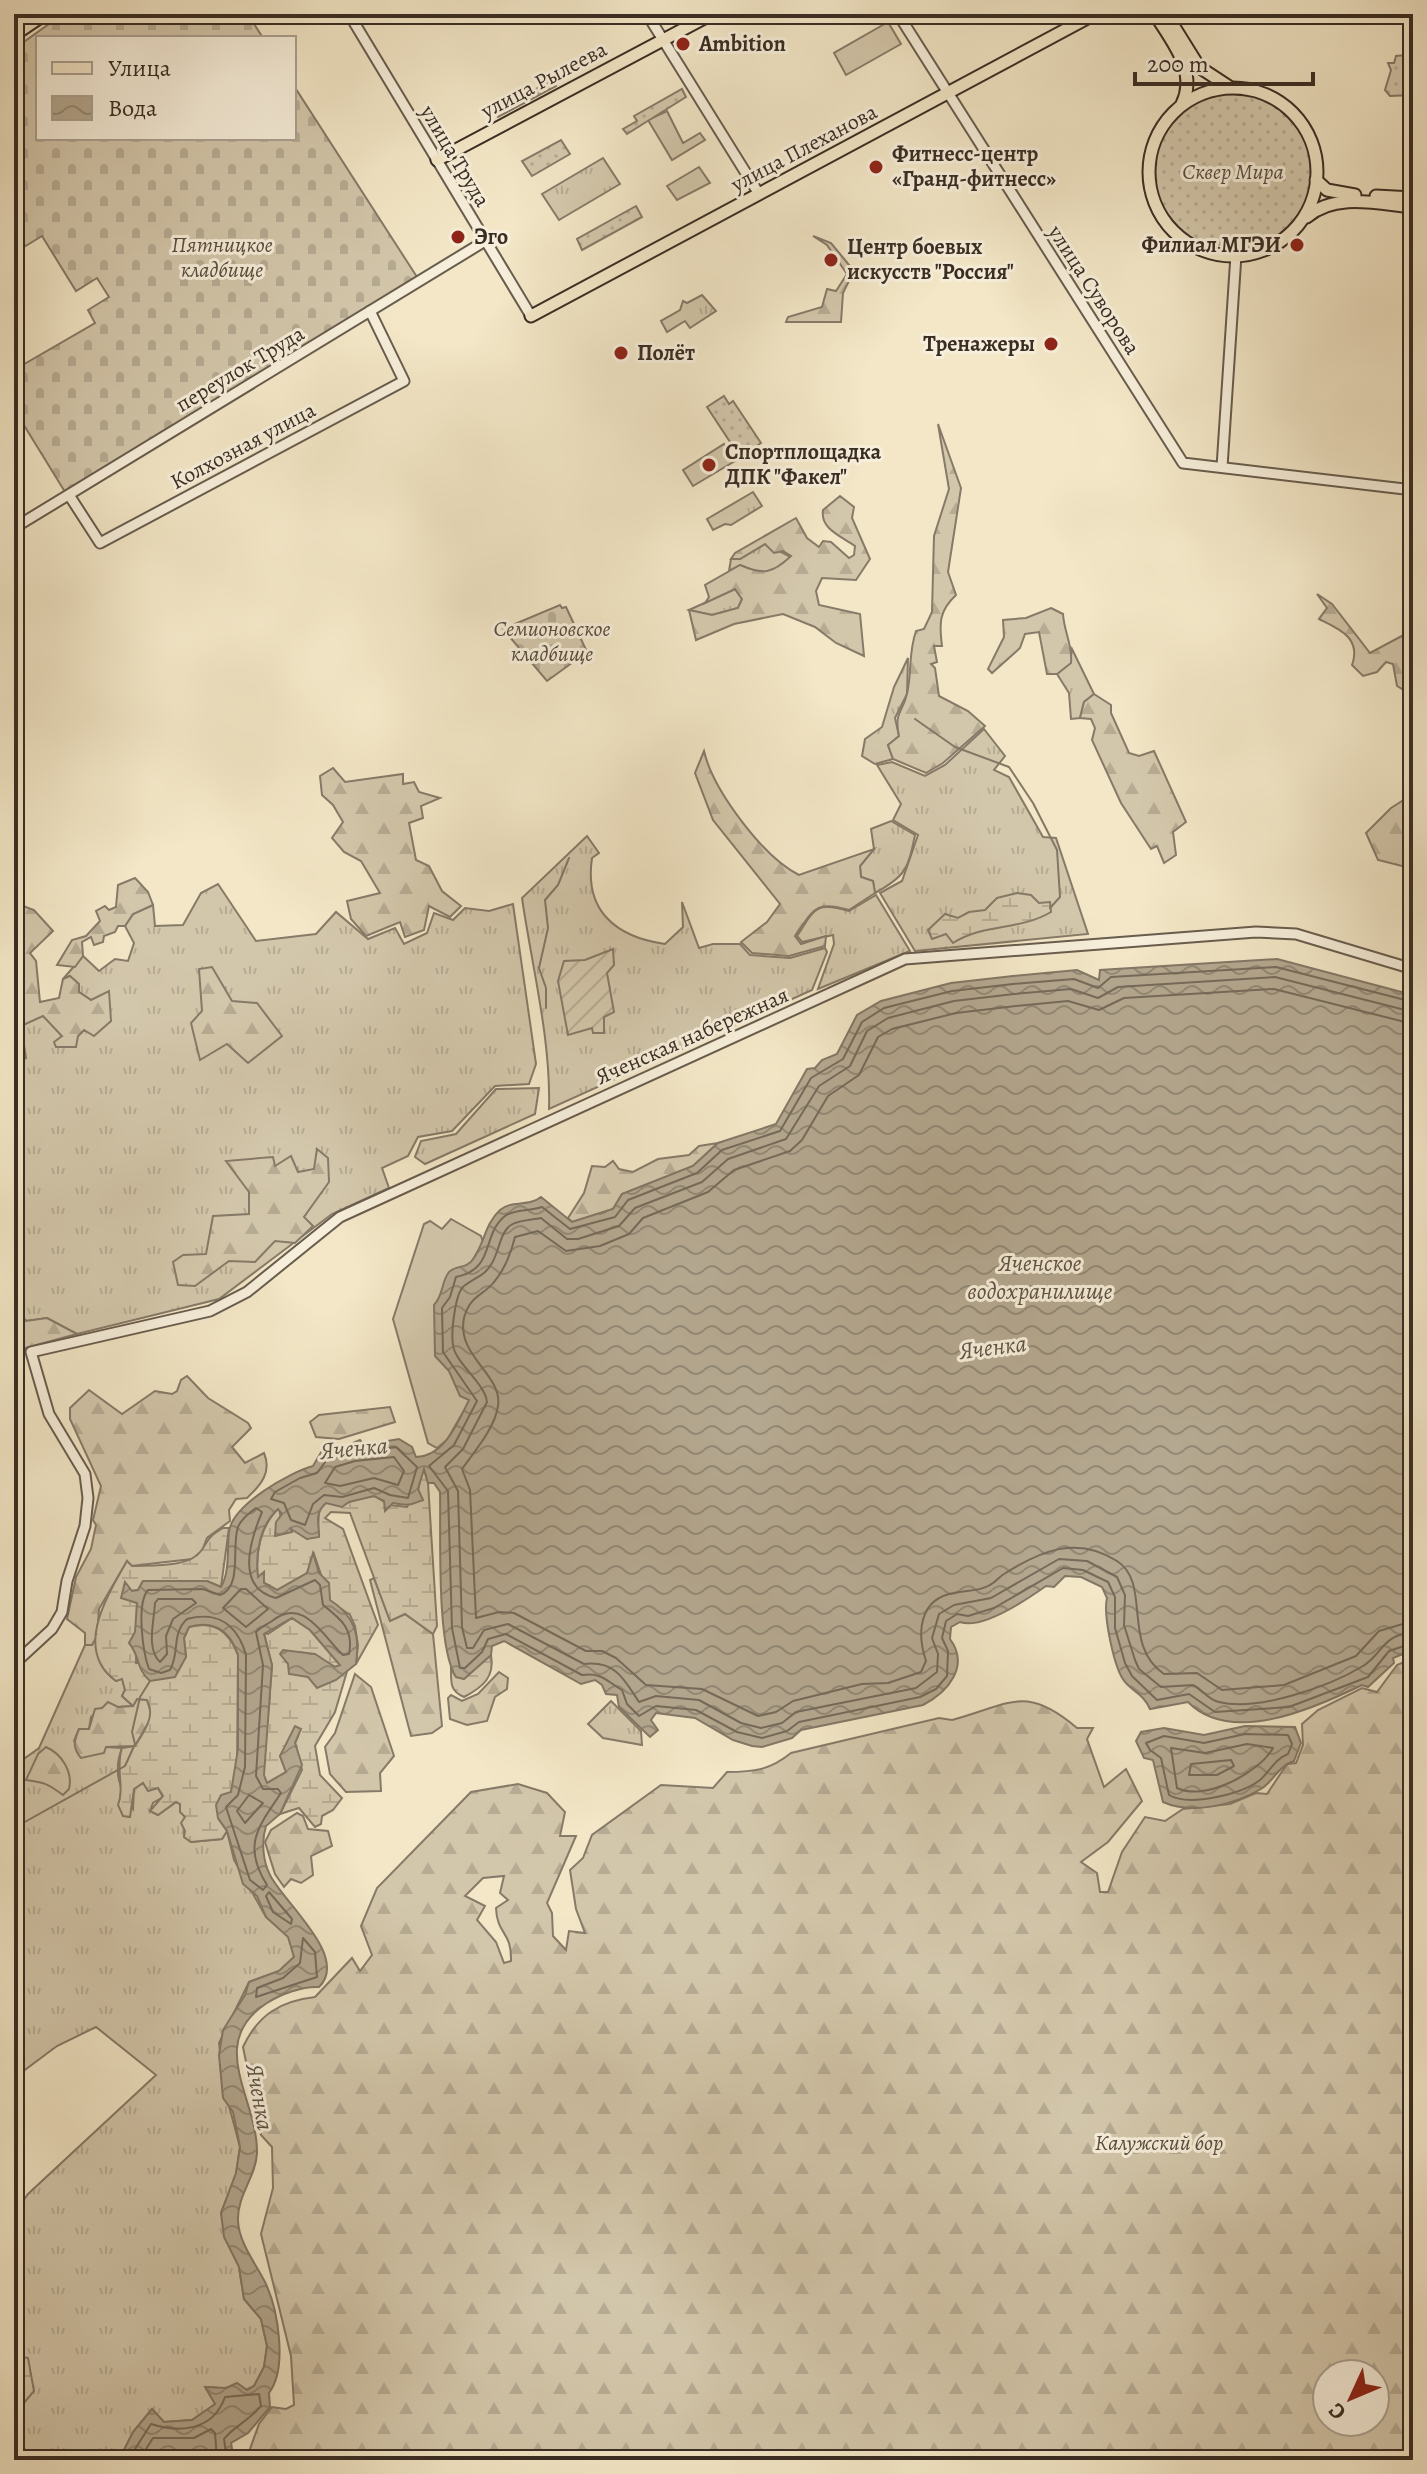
<svg xmlns="http://www.w3.org/2000/svg" width="1427" height="2474" font-family="Alegreya,serif">
  <style>
    .grass { fill: url(#grass-tufts); stroke: #867a68; stroke-width: 2 }
    .forest { fill: url(#forest-firs); stroke: #867a68; stroke-width: 2; fill-rule: evenodd }
    .wetland { fill: url(#wetland-marsh); stroke: #867a68; stroke-width: 2 }
    .cemetery { fill: url(#cemetery-stones); stroke: #867a68; stroke-width: 2 }
    .park { fill: url(#park-dots); stroke: #867a68; stroke-width: 2 }
    .garden { fill: url(#garden-furrows); stroke: #867a68; stroke-width: 2 }
    .pitch { fill: #d3c7ab; stroke: #867a68; stroke-width: 2 }
    .water { fill: url(#water-waves); stroke: #837765; stroke-width: 2 }
    .lines { fill: none; stroke-linecap: round; stroke-linejoin: round }
    .shore { stroke: #766a5a; stroke-width: 2 }
    .stream { stroke: #837765; stroke-width: 2 }
    .minor-casing { stroke: #685c4d; stroke-width: 13 }
    .major-casing { stroke: #392d24; stroke-width: 15 }
    .minor { stroke: #f7efdb; stroke-width: 9 }
    .major { stroke: #f3e7c7; stroke-width: 11 }
    .poi-dot { fill: #8f2418; stroke: #f7efdb; stroke-width: 3 }
    .labels { text-anchor: middle; dominant-baseline: central; stroke-width: 6; stroke-linejoin: round; paint-order: stroke }
    .poi-label { font-size: 22px; font-weight: bold; fill: #392d24; stroke: #f7efdb; text-anchor: start }
    .street-label { font-size: 22px; fill: #392d24; stroke: #f7efdb }
    .park-label { font-size: 22px; font-style: italic; fill: #584c3f; stroke: #f7efdb }
    .water-label { font-size: 24px; font-style: italic; fill: #5e5244; stroke: #f7efdb }
  </style>
  <defs>
    <pattern id="grass-tufts" width="24" height="20" patternUnits="userSpaceOnUse" patternTransform="scale(2)"><rect width="24" height="20" fill="#d3c7ab"/><path d="M3 7l-1-3M5 7V3M7 7l1-3M15 17l-1-3M17 17v-4M19 17l1-3" fill="none" stroke="#b6ab93"/></pattern>
    <pattern id="forest-firs" width="22" height="20" patternUnits="userSpaceOnUse" patternTransform="scale(2)"><rect width="22" height="20" fill="#d3c7ab"/><path d="M5 1l3.5 6h-7zM16 11l3.5 6h-7z" fill="#b6ab93"/></pattern>
    <pattern id="wetland-marsh" width="20" height="14" patternUnits="userSpaceOnUse" patternTransform="scale(2)"><rect width="20" height="14" fill="#d3c7ab"/><path d="M1 5h8M5 5V1M11 12h8M15 12V8" fill="none" stroke="#b6ab93"/></pattern>
    <pattern id="cemetery-stones" width="16" height="16" patternUnits="userSpaceOnUse" patternTransform="scale(2)"><rect width="16" height="16" fill="#d3c7ab"/><path d="M2 7V4a2 2 0 0 1 4 0v3zM10 15v-3a2 2 0 0 1 4 0v3z" fill="#b6ab93"/></pattern>
    <pattern id="park-dots" width="8" height="8" patternUnits="userSpaceOnUse" patternTransform="scale(2)"><rect width="8" height="8" fill="#d3c7ab"/><path d="M2 2h.1M6 6h.1" fill="none" stroke="#b6ab93" stroke-width="1.8" stroke-linecap="round"/></pattern>
    <pattern id="garden-furrows" width="10" height="10" patternUnits="userSpaceOnUse" patternTransform="scale(2)"><rect width="10" height="10" fill="#d3c7ab"/><path d="M-1 1l2-2M0 10L10 0M9 11l2-2" fill="none" stroke="#b6ab93"/></pattern>
    <pattern id="water-waves" width="16" height="10" patternUnits="userSpaceOnUse" patternTransform="scale(2)"><rect width="16" height="10" fill="#b4a890"/><path d="M0 5q4-4 8 0t8 0" fill="none" stroke="#938975"/></pattern>
  </defs>
  <rect width="100%" height="100%" fill="#f3e7c7"/>
  <filter id="stains"><feTurbulence type="fractalNoise" baseFrequency=".0025" numOctaves="4"/><feColorMatrix values="0 0 0 0 .2 0 0 0 0 .09 0 0 0 0 .02 0 0 0 .5 -.17"/></filter>
  <radialGradient id="worn" r=".72"><stop offset=".6" stop-color="#630" stop-opacity="0"/><stop offset="1" stop-color="#630" stop-opacity=".3"/></radialGradient>
  <!-- grass -->
  <g class="grass">
    <polygon points="553,80 556,86 498,117 491,105 519,90 525,95"/>
    <polygon points="667,111 683,143 700,133 705,140 672,160 648,120"/>
    <polygon points="603,158 620,184 559,220 542,194"/>
    <polygon points="702,295 716,311 690,328 685,321 667,332 661,321 680,310 683,301 687,303"/>
    <polygon points="753,492 762,506 731,525 725,524 713,530 707,519"/>
    <path d="M765 544 791 557C769 575 766 576 740 565L729 571 731 559H740Z"/>
    <polygon points="735,589 742,599 738,608 712,615 689,610"/>
    <polygon points="1072,649 1094,694 1084,702 1080,718 1071,719 1069,693 1057,674 1070,663"/>
    <polygon points="908,658 907,694 895,718 899,736 888,745 893,759 875,764 862,756 865,739 882,727 894,687"/>
    <polygon points="984,729 1005,756 994,770 1009,777 1043,837 1056,838 1088,934 915,951 880,893 902,881 918,835 893,820 901,804 877,765 892,762 925,776 945,765"/>
    <path d="M891 821 915 835C908 869 906 876 875 893L873 881 861 877 860 866 874 849 871 829Z"/>
    <path d="M587 836 599 853 592 858C584 911 616 937 665 944L683 927 682 902 699 948 713 944H740L750 955 790 958 825 948 827 952 812 990 549 1109C551 1039 532 967 522 898Z"/>
    <polygon points="218,884 256,941 316,934 336,912 368,939 395,928 404,944 427,933 434,913 453,920 465,908 489,911 513,904 536,1064 529,1084 495,1086 452,1131 418,1137 408,1156 382,1168 389,1188 332,1214 219,1299 77,1334 47,1318 26,1321 14,1307 21,1301 20,1294 14,1288 14,1065 26,1058 21,1026 43,1015 62,1036 78,1036 84,1030 91,1000 79,992 70,976 63,979 83,956 99,971 115,959 128,961 134,943 125,926 133,914 153,905 155,926 183,925 201,893"/>
    <path d="M876 895 910 951 818 989 834 944 833 935 802 942 797 936C815 909 815 901 849 911Z"/>
    <polygon points="539,1088 535,1114 425,1164 415,1157 421,1141 456,1134 496,1089"/>
    <path d="M97 1636C97 1657 98 1668 116 1681L122 1678 125 1690 122 1696 133 1706 102 1708 91 1717 89 1729H79L74 1741 87 1755 106 1747 122 1748C113 1771 119 1789 133 1809L134 1789 143 1783 158 1788 163 1797 153 1803 150 1811 158 1815 176 1802 181 1804 185 1817 184 1837 191 1842 222 1839 227 1831 234 1860 266 1917 289 1937 294 1957 279 1971 249 1982 219 2043 225 2091 240 2147 236 2174 221 2213 239 2267 244 2299 261 2319 267 2346 264 2367 254 2386 246 2390 206 2387 216 2404 192 2420 164 2422 152 2409 133 2432 119 2460H29L14 2424V2214L28 2194 156 2075 96 2027 57 2046 14 2078V1766L39 1748 85 1645H92Z"/>
    <polygon points="611,1701 641,1731 642,1745 603,1738 588,1724"/>
  </g>
  <!-- forest -->
  <g class="forest">
    <polygon points="813,236 831,243 854,271 843,293 841,322 786,322 788,317 822,307 827,289 836,291 847,274 827,245"/>
    <path d="M938 424 961 488 948 572 956 595C939 611 939 623 942 646H934L937 662 931 664 935 668 939 696 968 711 985 726 943 763 926 773 893 759 888 745 899 736C894 712 902 714 907 694 912 673 908 654 916 631L924 629 932 612 934 536 949 489Z"/>
    <path d="M840 496 854 507 852 518 870 559 856 580 822 578 816 591 819 605 860 614 864 656 836 643 815 627 783 614 734 624 696 640 689 610 712 615 738 608 742 599 735 589 705 603 709 597 705 585 740 565C763 575 772 574 791 556L783 551 774 553 765 544 740 559H731L735 553 796 518 807 538 819 547 823 541 831 542 849 558 854 555 855 546C841 536 820 529 823 510Z"/>
    <path d="M1317 594 1332 604 1370 653 1413 630V687L1407 692 1397 686 1393 664 1386 662 1377 672 1363 676 1352 665C1362 637 1337 628 1319 619L1327 608Z"/>
    <path d="M1051 608 1063 614C1064 632 1073 646 1071 663L1057 674H1047L1039 632 1025 634 1020 648 992 673 988 669 1004 637 1003 620 1026 618Z"/>
    <polygon points="1094,694 1111,705 1111,713 1129,753 1139,756 1154,751 1186,822 1173,832 1176,855 1164,863 1157,846 1151,849 1121,803 1092,740 1095,728 1091,719 1080,718 1084,702"/>
    <path d="M704 751C713 790 763 857 799 875L874 849 860 866 861 877 873 881 875 893 849 910C815 900 814 909 795 936L801 944 826 936 825 946 789 956 752 953 741 942 767 922 780 904 713 820 695 773Z"/>
    <polygon points="333,768 345,782 403,774 403,784 414,782 419,792 440,798 421,806 423,818 409,823 416,860 429,866 442,891 461,906 450,917 429,906 424,930 405,937 400,922 366,936 351,919 347,901 380,893 361,861 344,852 332,838 343,822 333,805 322,795 320,776"/>
    <polygon points="1413,794 1413,862 1402,866 1378,860 1366,833 1391,808"/>
    <polygon points="135,878 148,892 153,905 133,914 125,926 118,926 115,932 104,936 103,942 94,945 91,937 82,942 83,956 75,967 57,965 72,940 86,936 100,921 96,911 105,906 109,910 116,907 118,885"/>
    <polygon points="15,903 34,910 53,931 30,953 36,961 40,1002 59,998 63,979 70,976 79,984 79,992 91,1000 109,991 111,1021 94,1036 84,1030 78,1036 76,1047 56,1047 54,1042 62,1036 43,1016 21,1026 24,927 16,926"/>
    <polygon points="212,967 232,1001 257,1003 282,1036 248,1063 227,1044 200,1060 191,1023 202,1011 199,969"/>
    <polygon points="718,1143 693,1166 622,1194 613,1209 572,1222 568,1218 584,1193 592,1166 605,1167 613,1161 619,1169 633,1172 658,1159 689,1155 699,1146"/>
    <polygon points="317,1149 328,1158 329,1182 304,1217 313,1226 295,1243 275,1241 255,1262 229,1261 195,1286 178,1285 173,1262 183,1255 206,1254 213,1216 249,1214 249,1192 226,1161 273,1157 275,1166 291,1156 298,1172 314,1169"/>
    <polygon points="14,1307 26,1321 47,1318 77,1334 14,1351"/>
    <path d="M187 1376 208 1398 248 1423 251 1428 232 1447 245 1463 264 1453C272 1472 261 1485 247 1498L236 1499 229 1510 230 1521 207 1538 202 1551 192 1559 131 1566 127 1561 99 1609 97 1636 92 1645H85V1633L67 1619 76 1577 91 1549 96 1525 93 1520 101 1486 70 1419V1408L89 1390 122 1414 155 1391 172 1394 177 1391 181 1380Z"/>
    <polygon points="390,1407 395,1422 339,1439 316,1437 310,1422 319,1415"/>
    <polygon points="374,1578 390,1621 405,1614 433,1634 442,1726 432,1733 411,1736 370,1580"/>
    <path d="M1413 1658V2460H246L259 2424 272 2407 286 2409 294 2405 291 2356 261 2234 273 2188 272 2147 261 2135 243 2047C258 2015 280 2001 315 1997L352 1958 360 1971 372 1955 361 1926 377 1888 471 1792 518 1784 547 1793 565 1812 560 1836H576L547 1903 552 1913 553 1936 566 1950 569 1931 585 1933 576 1909 570 1870 583 1858 592 1835 661 1785 713 1788 727 1772C754 1772 770 1770 791 1753L939 1718 952 1720C1011 1704 1025 1684 1077 1728H1093L1087 1739 1104 1787 1126 1769 1142 1801 1108 1842 1081 1862 1097 1873 1100 1892H1108L1122 1852 1145 1817 1165 1821 1183 1809 1230 1804 1256 1793 1267 1794 1287 1764 1296 1763 1303 1745 1302 1724 1318 1710 1362 1688 1377 1692 1397 1665ZM504 1876 500 1893 508 1900 496 1908C497 1935 512 1931 511 1961L504 1963 496 1942 477 1920 485 1906 465 1896 483 1878ZM1327 2374H1375V2422H1327Z"/>
    <polygon points="499,1672 508,1678 507,1689 495,1697 487,1721 467,1725 450,1719 448,1698 451,1695 462,1701 478,1694"/>
    <polygon points="355,1674 371,1687 394,1756 380,1773 381,1791 346,1792 330,1774 325,1747 335,1733"/>
    <path d="M137 1699 147 1700 152 1716 135 1746 106 1747 104 1753 81 1758C72 1747 74 1741 79 1729H89L95 1709 102 1708 108 1702 118 1707 133 1706Z"/>
    <path d="M46 1747C62 1754 73 1772 69 1789L63 1795C47 1783 45 1783 26 1780L38 1754Z"/>
    <polygon points="297,1813 303,1816 308,1829 328,1831 332,1846 311,1856 313,1875 301,1883 291,1879 284,1887 275,1874 265,1842 271,1830"/>
  </g>
  <!-- wetland -->
  <g class="wetland">
    <path d="M1017 893 1031 895 1039 903 1050 902 1051 912C1019 931 984 923 953 943L946 934 932 939 928 930 945 914 958 918 969 912 985 910 997 898Z"/>
    <path d="M423 1466 428 1483 437 1626 433 1634 405 1614 390 1621 350 1513 331 1512 325 1518 343 1529 378 1625 356 1664 358 1645 355 1626 350 1615 330 1601 314 1554 307 1573 277 1590 258 1579C255 1554 260 1526 279 1508L281 1519 307 1539 318 1531 319 1509 326 1503 375 1496 389 1505 407 1507 418 1490Z"/>
    <path d="M223 1528H229L221 1587 207 1581H143L138 1590 131 1591 125 1583 122 1597 137 1603 136 1663 186 1657 184 1638 189 1627C214 1620 229 1631 238 1655L237 1766 231 1792 218 1818 227 1831 222 1839 191 1842 184 1837 185 1831 181 1823 185 1817 180 1812V1804L176 1802 158 1815 150 1811 163 1796 158 1788 148 1791 143 1783 134 1789 130 1817 123 1816 118 1805C125 1787 115 1768 122 1748L135 1746C144 1732 156 1716 147 1700L137 1699 133 1706 122 1696 125 1690 122 1679 116 1681C73 1650 107 1596 127 1561L132 1566C151 1565 189 1568 201 1551 210 1538 208 1537 223 1528Z"/>
    <path d="M292 1618 310 1630 340 1665 335 1667C320 1658 300 1647 283 1655L288 1664 323 1684 348 1668 335 1712 315 1746 320 1775 342 1798 333 1810 322 1816 321 1824 315 1827 299 1808 280 1814 302 1770 295 1743 298 1736 293 1734 280 1756 286 1772 267 1783 263 1775 272 1665 264 1633 268 1634Z"/>
    <path d="M491 1655C495 1677 483 1687 464 1697 450 1691 451 1683 451 1669L456 1677 464 1679Z"/>
    <polygon points="14,2356 28,2358 34,2391 24,2403 14,2401"/>
  </g>
  <!-- cemetery -->
  <g class="cemetery">
    <polygon points="63,14 243,14 249,16 263,38 38,38 38,138 294,138 294,86 417,277 65,492 14,409 14,370 95,323 88,310 109,297 97,278 76,291 42,236 14,253 14,49"/>
    <polygon points="560,605 562,608 566,607 587,652 547,681 503,629"/>
  </g>
  <!-- park -->
  <g class="park">
    <polygon points="1406,55 1407,62 1412,61 1413,95 1390,96 1385,90 1391,70 1388,63 1394,63 1396,56"/>
    <polygon points="682,89 686,97 627,134 623,129 637,121 634,116"/>
    <circle cx="1233" cy="172" r="81"/>
    <polygon points="561,140 570,154 532,176 522,161"/>
    <polygon points="636,206 642,217 582,250 577,239"/>
    <polygon points="724,396 729,404 733,401 761,443 740,457 707,407"/>
  </g>
  <!-- garden -->
  <polygon class="garden" points="613,949 614,965 607,973 614,1012 604,1017 604,1033 593,1033 592,1028 568,1035 558,981 564,961 585,960"/>
  <!-- pitch -->
  <g class="pitch">
    <polygon points="888,22 901,44 846,75 834,53"/>
    <polygon points="699,167 710,183 677,200 667,186"/>
    <polygon points="724,444 735,461 693,486 683,470"/>
    <polygon points="451,1219 481,1236 483,1242 471,1263 470,1400 447,1440 437,1448 428,1443 393,1319 424,1224 430,1221 442,1229"/>
  </g>
  <!-- water -->
  <g class="water">
    <path d="M1277 959 1413 995V1650L1393 1658 1394 1663 1368 1687 1362 1685C1315 1708 1231 1746 1188 1702L1150 1709C1144 1695 1134 1692 1126 1683 1114 1671 1103 1614 1107 1598L1102 1587 1081 1577 1065 1576 1054 1587 1046 1586C1029 1598 982 1630 960 1622L951 1627 950 1639C970 1666 948 1692 923 1705L801 1730 792 1738 762 1747 752 1746 733 1740 695 1718 656 1713 651 1720 658 1730 650 1737 619 1707 617 1695 606 1694 602 1685 595 1680 581 1684 504 1641 492 1646 491 1655 464 1679 456 1677C436 1647 441 1533 440 1492L434 1483H428L424 1469 418 1489 423 1500C410 1505 409 1506 393 1503L385 1511 384 1501 374 1496 349 1502 342 1507 326 1503C313 1514 320 1527 319 1537L307 1539 291 1529 292 1532 275 1536 276 1522 282 1514 278 1509C260 1525 255 1553 258 1577L264 1572V1583L277 1590 307 1573 313 1553 319 1573 329 1583 330 1600C355 1616 360 1635 356 1664L336 1680 317 1688 308 1677 289 1674 288 1664 280 1654 283 1650 315 1654 335 1667 340 1665 310 1630 292 1618 264 1634 272 1665 264 1775 267 1783 286 1772 280 1756 295 1726 301 1729 295 1743 302 1765 280 1814 266 1826C261 1842 263 1861 270 1875 283 1902 350 1957 319 1987 303 1986 281 1994 267 2003 205 2043 258 2099 257 2153 256 2177 237 2195 238 2221 239 2243 256 2264 265 2282 278 2309 288 2368 269 2393L270 2407 248 2433 231 2443 234 2460H119L133 2432 152 2409 164 2422 192 2420 215 2404 205 2387 226 2388 237 2383 247 2390 254 2386 264 2367 267 2346 261 2319 244 2299 239 2267 224 2237 221 2213 236 2173 240 2147 233 2112 223 2098 219 2055 223 2030 245 1995 249 1982 279 1971 294 1957 288 1937 266 1917 257 1896 243 1884 227 1831 218 1818 216 1805 221 1795 231 1792 238 1749V1655C230 1631 214 1620 189 1627L184 1638 186 1657 175 1677 150 1681C136 1669 140 1656 129 1643L135 1632 137 1603 121 1598 125 1582 132 1591 138 1590 143 1581H207L221 1587C230 1572 227 1548 229 1532 232 1505 290 1472 313 1466L323 1449H339L360 1440 364 1445 399 1439 412 1447 416 1457C445 1456 458 1422 469 1400L460 1396 449 1371 435 1356 434 1305C444 1294 441 1282 449 1272 457 1264 466 1270 474 1258 485 1241 485 1224 500 1210 511 1200 529 1207 541 1197L572 1222 613 1209 622 1194 693 1166 718 1143 776 1124 807 1069 815 1068 822 1060 837 1054 857 1015 881 1001 951 983 1013 976 1077 970 1099 980 1100 970Z"/>
    <path d="M1245 1726 1295 1727 1301 1743 1294 1761C1278 1766 1274 1781 1261 1789 1233 1805 1192 1815 1163 1802L1153 1760 1144 1758 1136 1741 1141 1732 1164 1728 1204 1735Z"/>
  </g>
  <g class="lines">
    <!-- shore -->
    <g class="shore">
      <path d="M1413 1002 1276 967 1111 977 1098 988 1074 979 1013 984 952 991 884 1008 862 1022 843 1059 811 1078 780 1131 722 1150 697 1173 628 1200 615 1217 570 1229 542 1207C531 1211 514 1209 505 1216 481 1235 496 1269 456 1277L450 1297 442 1308 443 1352 477 1401 454 1445 429 1466 448 1491 452 1628 460 1668H465L482 1652 488 1639 506 1634 582 1675C602 1672 606 1681 622 1690L627 1704 639 1716 656 1706 696 1710 737 1732 762 1738 787 1731 799 1722 920 1697 936 1689 947 1676 948 1651 942 1638 946 1621 957 1614 968 1616 994 1608 1063 1568 1083 1570 1108 1582 1115 1597V1628L1125 1663 1132 1676 1157 1700 1189 1694 1215 1712 1289 1707 1368 1677 1389 1651 1413 1643"/>
      <path d="M1413 1012 1275 977 1118 987 1098 998 1071 989 1014 994 954 1001 888 1018 867 1031 850 1066 819 1086 786 1139 728 1159 702 1182 635 1208 619 1226 578 1239H567L541 1218C532 1220 518 1220 511 1225 500 1232 499 1252 492 1263 484 1277 475 1277 464 1286 455 1293 451 1332 453 1345 455 1363 485 1383 487 1402L463 1449 445 1467 458 1491 462 1627 467 1648H473L484 1630 508 1624 584 1664C616 1660 625 1681 639 1702L656 1696 699 1700 741 1723 761 1728 782 1723 796 1712 916 1688 937 1672 938 1654 932 1638 939 1614 954 1605 991 1598 1059 1559 1087 1561 1117 1577 1125 1595 1124 1625 1135 1660 1139 1669 1161 1687 1193 1685C1202 1689 1208 1700 1219 1702 1258 1712 1330 1686 1363 1666 1383 1654 1382 1634 1413 1633"/>
      <path d="M1413 1024 1274 989 1124 998 1099 1010 1068 1001 1016 1006 956 1013 892 1029 878 1037 859 1075 828 1096 802 1140 790 1151 734 1170 708 1192 643 1218 629 1234 600 1246 566 1251 538 1231 515 1237C511 1253 505 1269 494 1282 483 1296 470 1295 464 1318 456 1356 503 1375 498 1406 495 1428 474 1452 462 1469L470 1490 476 1618 499 1612 514 1613 586 1651H602L616 1658 646 1685 702 1689 758 1716 776 1712 793 1701 862 1684 888 1683 921 1672 926 1661C917 1634 918 1599 954 1593 967 1590 978 1592 990 1585 996 1582 999 1577 1004 1574 1040 1551 1077 1535 1117 1561 1152 1583 1121 1645 1164 1674L1197 1673 1222 1690 1284 1685 1356 1656 1379 1631 1413 1621"/>
      <polygon points="396,1447 417,1467 408,1498 390,1495 374,1488 342,1497 324,1495 313,1504 305,1525 291,1520 284,1503 271,1499 275,1492 300,1478 317,1473 329,1457 355,1450 365,1452"/>
      <polygon points="394,1457 404,1471 398,1485 374,1478 340,1486 325,1483 335,1467 355,1461"/>
      <path d="M256 1508 262 1512C250 1541 235 1588 276 1598L315 1580 320 1585 323 1605C341 1619 354 1629 349 1654L343 1655C322 1635 303 1596 272 1621 266 1625 261 1627 256 1632L263 1665 256 1776 263 1789H278L281 1793C260 1825 241 1844 267 1885L263 1890 250 1880 226 1807 238 1795 245 1767 246 1655C237 1624 217 1611 187 1619 171 1634 180 1653 170 1670L161 1673 149 1669C143 1653 136 1604 148 1590L203 1589 220 1595C243 1587 231 1546 238 1527 241 1519 249 1513 256 1508Z"/>
      <polygon points="241,1589 246,1589 268,1609 246,1627 223,1608"/>
      <path d="M158 1599H192L196 1603 173 1619 166 1636 167 1654 160 1662C146 1649 154 1622 155 1603Z"/>
      <path d="M1245 1734 1288 1735 1292 1744 1288 1754C1275 1759 1270 1771 1260 1780 1242 1794 1189 1807 1169 1795L1161 1758 1150 1750 1146 1743 1164 1736 1204 1743Z"/>
      <path d="M1247 1744 1273 1748C1260 1772 1205 1802 1177 1788L1171 1748 1205 1753Z"/>
      <polygon points="1231,1760 1234,1766 1217,1775 1189,1775 1191,1764"/>
      <polygon points="249,1795 263,1803 245,1823 237,1811"/>
      <polygon points="269,1892 292,1919 291,1924 273,1912 266,1896"/>
      <polygon points="303,1938 315,1952 317,1977 256,1997 257,1988 283,1978 300,1963"/>
      <path d="M128 2460 151 2424C180 2433 213 2431 225 2397L259 2394 261 2406C250 2420 233 2427 224 2439L227 2460"/>
      <polyline points="139,2460 153,2438 194,2438 211,2429 215,2433 217,2460"/>
    </g>
    <!-- stream -->
    <g class="stream">
      <polyline points="915,719 955,747 1009,767 1033,803 1057,850 1060,897 1050,908"/>
      <polyline points="546,1008 546,988 539,968 548,928 545,900 558,885 569,858"/>
      <polyline points="14,1293 24,1302"/>
      <polyline points="14,1828 125,1766 135,1744 132,1732 140,1697 150,1681"/>
    </g>
    <!-- minor casing -->
    <g class="minor-casing">
      <g id="minor">
        <polyline points="349,14 531,316"/>
        <polyline points="647,14 759,194"/>
        <polyline points="898,14 1183,463 1413,490"/>
        <polyline points="1222,467 1236,255"/>
        <polyline points="69,495 100,543 404,381 370,311"/>
        <polyline points="14,528 485,241"/>
        <polyline points="14,1664 52,1629 62,1612 67,1581 85,1526 88,1498 85,1474 49,1414 31,1352 210,1311 247,1292 340,1217 905,959 1256,932 1296,934 1413,969"/>
      </g>
    </g>
    <!-- major casing -->
    <g class="major-casing">
      <g id="major">
        <path d="M1155 14C1172 42 1198 71 1182 104"/>
        <polyline points="1166,14 1199,67 1228,86"/>
        <polyline points="14,35 45,14"/>
        <circle cx="1233" cy="172" r="84"/>
        <polyline points="437,160 712,14"/>
        <polyline points="1316,180 1327,190 1355,195"/>
        <polyline points="1376,196 1413,198"/>
        <path d="M1307 217C1335 192 1379 204 1413 207"/>
        <polyline points="531,316 1095,14"/>
      </g>
    </g>
    <!-- minor -->
    <use href="#minor" class="minor"/>
    <!-- major -->
    <use href="#major" class="major"/>
  </g>
  <!-- markers -->
  <g class="poi-dot">
    <circle cx="683" cy="44" r="8"/>
    <circle cx="876" cy="167" r="8"/>
    <circle cx="458" cy="237" r="8"/>
    <circle cx="1297" cy="245" r="8"/>
    <circle cx="831" cy="260" r="8"/>
    <circle cx="1051" cy="344" r="8"/>
    <circle cx="621" cy="353" r="8"/>
    <circle cx="709" cy="465" r="8"/>
  </g>
  <g class="labels">
    <!-- poi labels -->
    <g class="poi-label">
      <text x="699" y="44">Ambition</text>
      <text x="892" y="154">Фитнесс-центр<tspan x="892" dy="25">«Гранд-фитнесс»</tspan></text>
      <text x="474" y="237">Эго</text>
      <text x="1281" y="245" text-anchor="end">Филиал МГЭИ</text>
      <text x="847" y="247">Центр боевых<tspan x="847" dy="25">искусств "Россия"</tspan></text>
      <text x="1035" y="344" text-anchor="end">Тренажеры</text>
      <text x="637" y="353">Полёт</text>
      <text x="725" y="452">Спортплощадка<tspan x="725" dy="25">ДПК "Факел"</tspan></text>
    </g>
    <!-- street labels -->
    <g class="street-label">
      <text transform="translate(544 80) rotate(-28)">улица Рылеева</text>
      <text transform="translate(804 148) rotate(-28)">улица Плеханова</text>
      <text transform="translate(455 156) rotate(59)">улица Труда</text>
      <text transform="translate(1094 290) rotate(57)">улица Суворова</text>
      <text transform="translate(240 369) rotate(-31)">переулок Труда</text>
      <text transform="translate(243 446) rotate(-28)">Колхозная улица</text>
      <text transform="translate(692 1036) rotate(-24)">Яченская набережная</text>
    </g>
    <!-- park labels -->
    <g class="park-label">
      <text x="1233" y="172">Сквер Мира</text>
      <text x="222" y="245">Пятницкое<tspan x="222" dy="25">кладбище</tspan></text>
      <text x="552" y="629">Семионовское<tspan x="552" dy="25">кладбище</tspan></text>
      <text x="1159" y="2143">Калужский бор</text>
    </g>
    <!-- water labels -->
    <g class="water-label">
      <text x="1040" y="1263">Яченское<tspan x="1040" dy="28">водохранилище</tspan></text>
      <text transform="translate(993 1347) rotate(-7)">Яченка</text>
      <text transform="translate(354 1448) rotate(-5)">Яченка</text>
      <text transform="translate(260 2097) rotate(80)">Яченка</text>
    </g>
  </g>
  <!-- margin -->
  <rect width="1427" height="2474" fill="none" stroke="#f3e7c7" stroke-width="48"/>
  <rect x="16" y="16" width="1395" height="2442" fill="none" stroke="#392d24" stroke-width="4"/>
  <rect x="24" y="24" width="1379" height="2426" fill="none" stroke="#392d24" stroke-width="2"/>
  <!-- legend -->
  <rect x="36" y="36" width="260" height="104" fill="#f7efdb" stroke="#aba192" stroke-width="2"/>
  <rect x="52" y="62" width="40" height="12" fill="#f3e7c7" stroke="#aba192" stroke-width="2"/>
  <text x="108" y="76" font-size="24" fill="#392d24">Улица</text>
  <rect x="52" y="96" width="40" height="24" fill="url(#water-waves)" stroke="#aba192" stroke-width="2"/>
  <text x="108" y="116" font-size="24" fill="#392d24">Вода</text>
  <!-- north arrow -->
  <g transform="translate(1351 2398) rotate(226)"><circle r="38" fill="#f7efdb" stroke="#aba192" stroke-width="2"/>
  <path d="M0-6L14 30L0 20L-14 30Z" fill="#8f2418"/>
  <text y="-12" font-size="22" font-weight="bold" text-anchor="middle" fill="#392d24">С</text>
  </g>
  <!-- scale -->
  <path d="M1135 72v12h178v-12" fill="none" stroke="#392d24" stroke-width="4"/>
  <text x="1147" y="72" font-size="24" fill="#392d24" stroke="#f7efdb" stroke-width="6" paint-order="stroke">200 m</text>
  <rect width="100%" height="100%" filter="url(#stains)"/>
  <rect width="100%" height="100%" fill="url(#worn)"/>
</svg>
